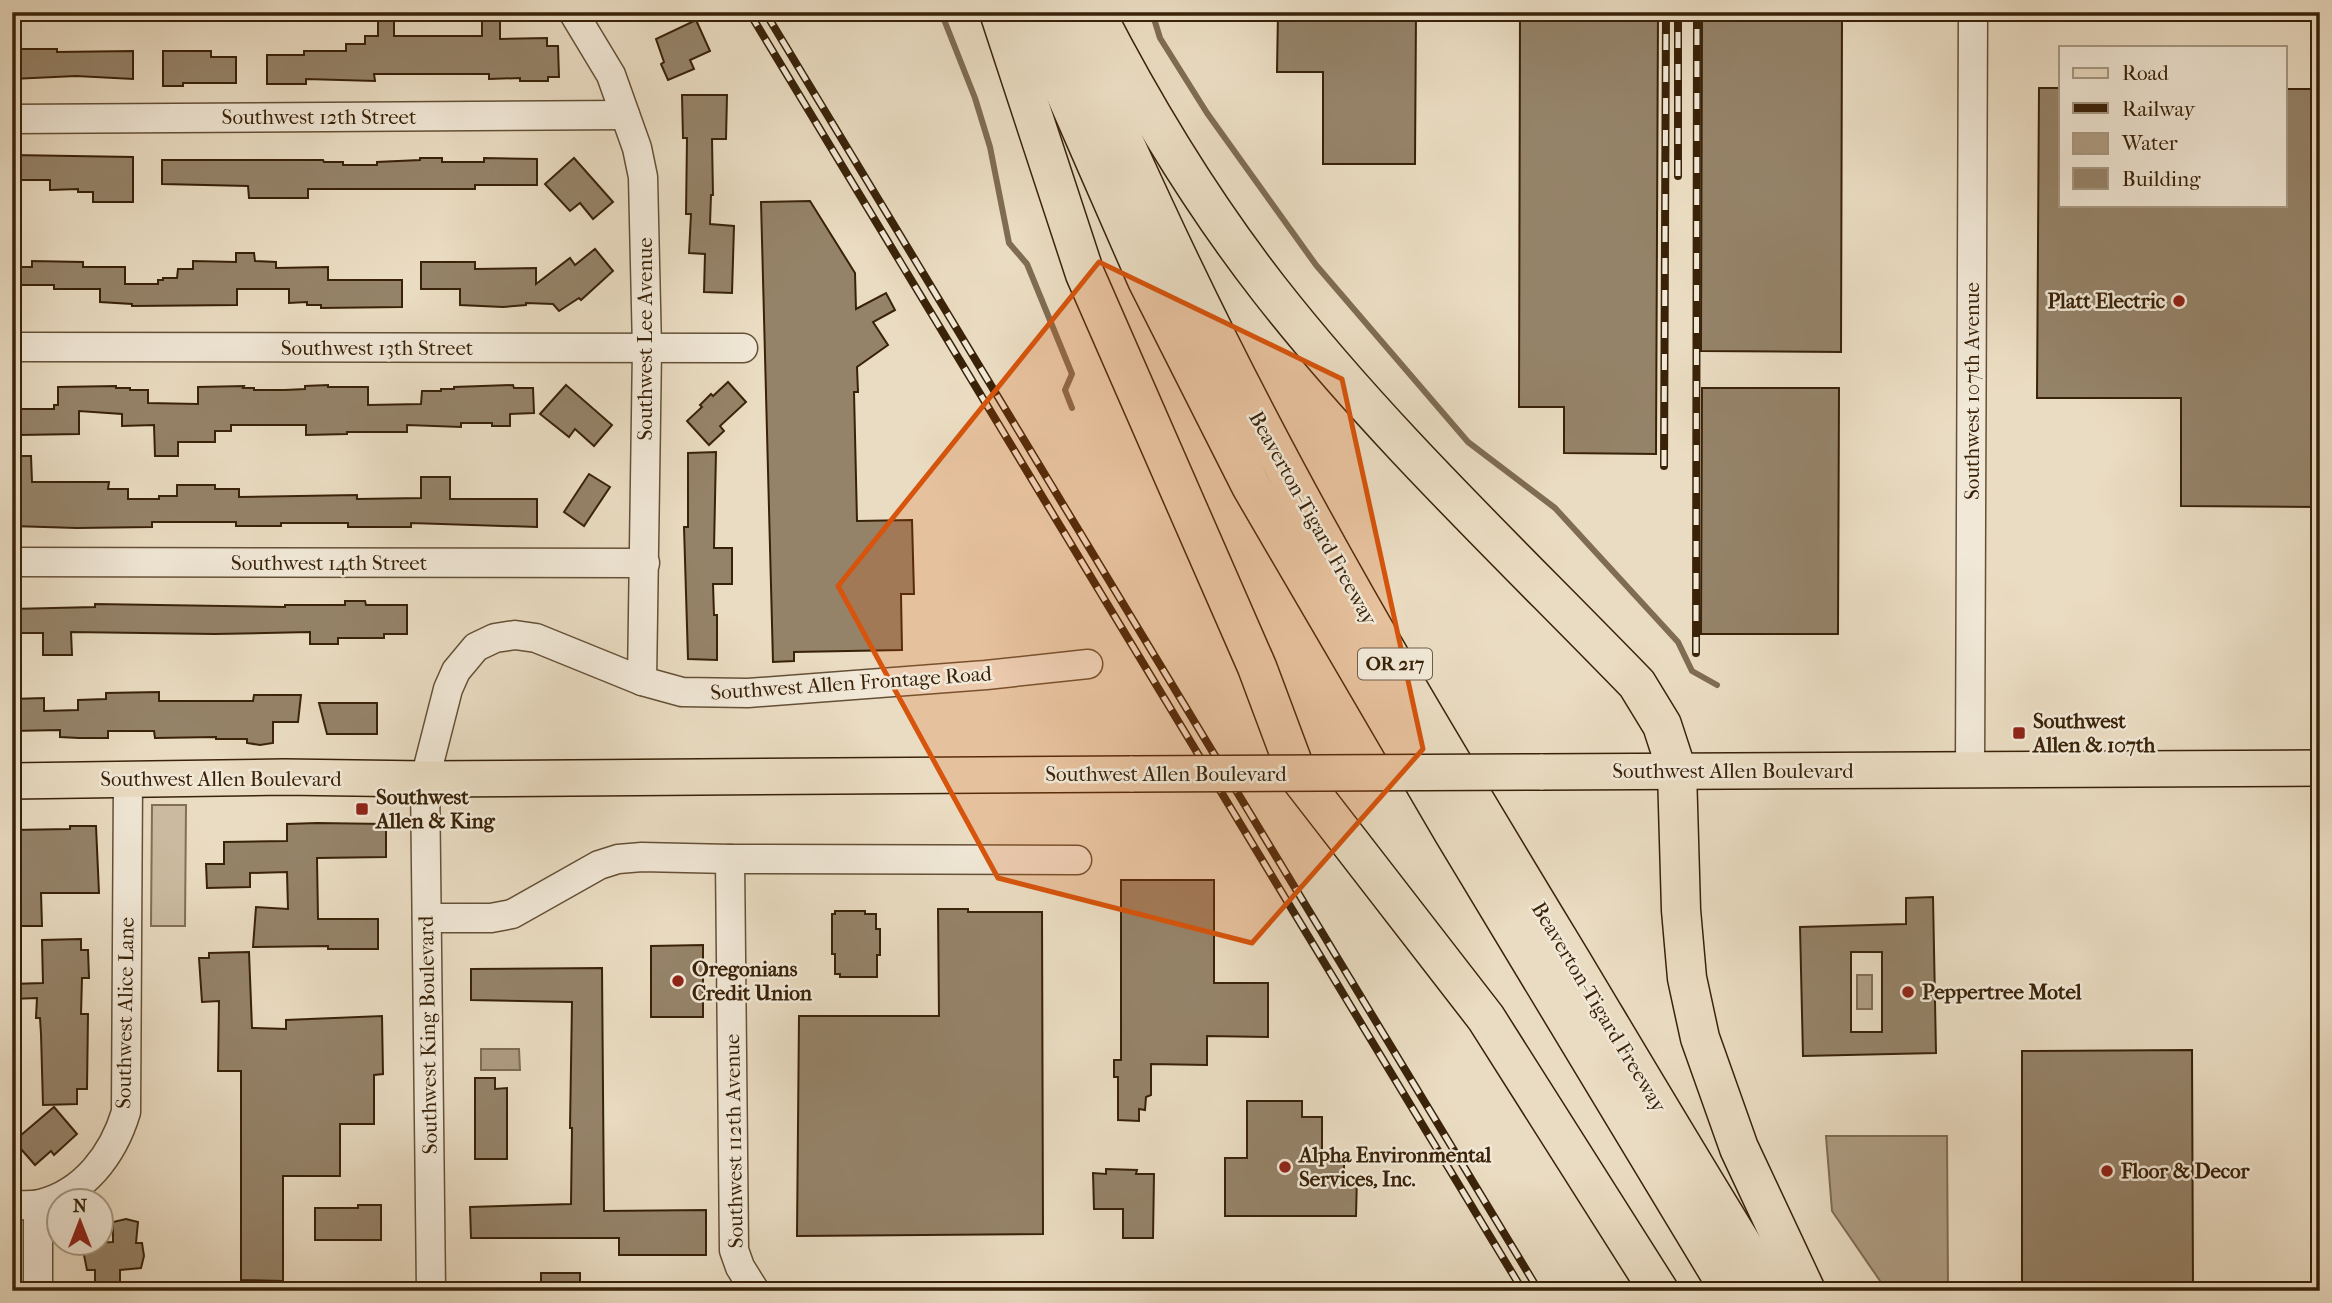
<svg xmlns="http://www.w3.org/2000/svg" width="2332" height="1303" font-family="'IM FELL French Canon',serif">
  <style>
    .green { fill: #ccbca2; stroke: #826f55; stroke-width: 2 }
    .water { fill: #ae9d83; stroke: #7f6c52; stroke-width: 2 }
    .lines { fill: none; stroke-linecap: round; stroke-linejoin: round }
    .stream { stroke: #7f6c52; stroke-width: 6 }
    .building { fill: #958369; stroke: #392208; stroke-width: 2; fill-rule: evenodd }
    .minor-casing { stroke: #655036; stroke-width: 31 }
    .major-casing { stroke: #392208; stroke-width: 38 }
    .highway-casing { stroke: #392208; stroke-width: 41 }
    .minor { stroke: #f1e8d7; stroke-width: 28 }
    .major { stroke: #eadcc2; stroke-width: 35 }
    .highway { stroke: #eadcc2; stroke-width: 38 }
    .rail-casing { stroke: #392208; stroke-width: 8 }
    .rail { stroke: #f1e8d7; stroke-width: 5; stroke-dasharray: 16; stroke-linecap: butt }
    .major-bridge-casing { stroke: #392208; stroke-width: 38; stroke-linecap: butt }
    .major-bridge { stroke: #eadcc2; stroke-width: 35 }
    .marked { fill: #d6540c; fill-opacity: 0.2; stroke: #d6540c; stroke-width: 5; stroke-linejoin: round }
    .poi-dot { fill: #8f2418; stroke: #f1e8d7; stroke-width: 2.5 }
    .labels { text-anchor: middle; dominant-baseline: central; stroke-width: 5; stroke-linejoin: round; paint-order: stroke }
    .shield { fill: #f1e8d7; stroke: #705d46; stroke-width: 2 }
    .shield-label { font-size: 19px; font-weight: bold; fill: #392208 }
    .street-label { font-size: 21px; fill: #392208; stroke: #f1e8d7 }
    .poi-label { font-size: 21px; font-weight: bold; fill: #392208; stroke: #f1e8d7; text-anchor: start }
  </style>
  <rect width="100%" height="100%" fill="#eadcc2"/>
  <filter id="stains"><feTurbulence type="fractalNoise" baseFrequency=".00286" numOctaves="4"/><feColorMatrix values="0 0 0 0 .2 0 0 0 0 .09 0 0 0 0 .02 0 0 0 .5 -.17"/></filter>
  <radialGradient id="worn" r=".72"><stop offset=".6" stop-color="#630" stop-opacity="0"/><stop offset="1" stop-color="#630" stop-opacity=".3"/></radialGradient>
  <!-- green -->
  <polygon class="green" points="152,805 186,805 185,926 151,926"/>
  <!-- water -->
  <g class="water">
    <rect x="1857" y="975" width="15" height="34"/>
    <polygon points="481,1049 519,1049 520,1070 481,1070"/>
    <polygon points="1826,1136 1947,1136 1948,1291 1887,1291 1832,1211"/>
  </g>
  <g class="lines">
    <!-- stream -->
    <g class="stream">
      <polyline points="941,12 975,98 990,147 1009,243 1027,264 1072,374 1065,390 1072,408"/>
      <polyline points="1152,12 1160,38 1207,113 1316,265 1468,442 1555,508 1678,642 1692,671 1717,685"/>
    </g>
  </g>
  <!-- building -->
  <g class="building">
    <polygon points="378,12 394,12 394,36 482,36 482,13 500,13 500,39 547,38 547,46 558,46 559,77 548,77 548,81 520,81 520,78 489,79 489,74 374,74 375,81 306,79 306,84 267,84 267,55 304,55 304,51 346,51 346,44 365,44 365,36 378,36"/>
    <polygon points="1278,12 1416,12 1415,164 1323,164 1323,72 1277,72"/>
    <polygon points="1520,12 1658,12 1656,454 1564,453 1564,407 1519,407"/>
    <polygon points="1702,12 1842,12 1841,352 1701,351"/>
    <polygon points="696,20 710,51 690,60 694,69 668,80 661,64 664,62 656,39"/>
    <polygon points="12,49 57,49 57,52 133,51 133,79 76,76 12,79"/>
    <polygon points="163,51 211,51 211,57 236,57 236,83 183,83 183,86 163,86"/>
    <polygon points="2039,88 2061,88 2061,205 2285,205 2285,89 2320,89 2320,507 2181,506 2181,398 2037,398"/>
    <polygon points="682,95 727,95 726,139 712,139 713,195 711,195 710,224 734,226 732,293 704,292 705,254 689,253 691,214 686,214 687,138 683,138"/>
    <polygon points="12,155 133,157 133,202 93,202 93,192 78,192 78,189 50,190 50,180 12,180"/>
    <polygon points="420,158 442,158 442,162 484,162 484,158 537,159 537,185 475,185 475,189 308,189 308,198 249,198 248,186 162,184 162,160 323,160 324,162 343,162 343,165 377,165 377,162 420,160"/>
    <polygon points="574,158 613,202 593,219 580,203 570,211 545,184"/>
    <polygon points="810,201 855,273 856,309 886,293 895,310 873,322 888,345 857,367 858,392 854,392 857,521 912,520 914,594 901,594 902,650 794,652 794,661 773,662 761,202"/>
    <polygon points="595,249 613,271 581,300 579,298 559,311 553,304 526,303 526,305 503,307 460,305 460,289 421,289 421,262 475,262 475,269 536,268 536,284 570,258 575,265"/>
    <polygon points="236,253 254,253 255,261 276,262 276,268 328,267 328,280 402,280 402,307 321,308 321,305 307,305 307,302 289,303 289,289 237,289 237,305 132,306 132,304 100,302 100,289 54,289 54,285 12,285 12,267 32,267 32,261 83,262 83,267 125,267 125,284 158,284 158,280 163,280 163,278 177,278 178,269 193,269 193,261 236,262"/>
    <polygon points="728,382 746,402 720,426 724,431 709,445 687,421 702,407 700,405 711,394 713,396"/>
    <polygon points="328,385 328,387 368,387 368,405 421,404 422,391 441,391 441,389 454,389 454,387 513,385 514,388 533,388 534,413 510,414 510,426 492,426 492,423 461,423 461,427 407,425 407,432 347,432 347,434 306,435 306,425 231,425 231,431 215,431 215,442 178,442 178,456 155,456 154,425 122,426 122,414 79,411 79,434 19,435 20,409 54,409 54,405 58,405 58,387 116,386 116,388 130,388 130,390 148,390 148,403 198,404 198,387 244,386 243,388 254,388 254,390 285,390 305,389 305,386"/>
    <polygon points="566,385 612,425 594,446 575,429 569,437 540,414"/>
    <polygon points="1702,388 1839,388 1838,634 1701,634"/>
    <polygon points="716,452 714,548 732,548 732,584 713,584 714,615 717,615 717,660 688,659 684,527 688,527 688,453"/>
    <polygon points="12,456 31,456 32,482 109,482 108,489 128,489 128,499 159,499 159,496 177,496 177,485 215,485 215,489 239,489 239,497 357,495 357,499 421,498 421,477 450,477 450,499 537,499 537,527 411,523 411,527 348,527 348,523 281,523 281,526 236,526 236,522 152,522 152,527 77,528 12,526"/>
    <polygon points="589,474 610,487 584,526 564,512"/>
    <polygon points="345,601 365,601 366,605 407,605 407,634 384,634 384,638 338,638 338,644 310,644 310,632 215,634 71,632 72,655 43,655 43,633 12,633 12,609 95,607 95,604 285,607 285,605 345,605"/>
    <polygon points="159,692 159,701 253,701 254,695 301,695 298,722 273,722 273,743 260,745 247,743 247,739 216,739 216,737 155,738 154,731 108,731 108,738 79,738 60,737 60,730 12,731 12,699 44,698 44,711 78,710 78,700 106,699 106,693"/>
    <polygon points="319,703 377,703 377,734 327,734"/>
    <polygon points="317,823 386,824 386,857 317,858 318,919 378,919 378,949 328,949 328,946 253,947 256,907 288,909 287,872 250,873 250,887 207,888 206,864 224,864 224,842 287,841 287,824"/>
    <polygon points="70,826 96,826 99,893 41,893 42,926 12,926 12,830 70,829"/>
    <polygon points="1121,880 1214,880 1214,983 1268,983 1268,1037 1207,1036 1207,1065 1151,1064 1151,1095 1146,1097 1145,1110 1139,1109 1139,1121 1118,1120 1118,1077 1114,1077 1114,1060 1121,1060"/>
    <path d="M1933 897 1936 1053 1803 1056 1800 927 1906 924V898ZM1851 952H1882V1032H1851Z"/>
    <polygon points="938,909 968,909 968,912 1042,912 1043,1234 797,1236 799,1016 939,1016"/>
    <polygon points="835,911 865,911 865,914 876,914 876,929 880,929 880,955 877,955 877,977 840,977 840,974 835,974 835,954 832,954 832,914 835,914"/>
    <polygon points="81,939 81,950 88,950 89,978 82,978 81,1014 88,1014 87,1089 77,1089 77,1104 43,1105 41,1034 40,1018 36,1018 37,998 12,999 12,984 43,983 42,940"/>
    <polygon points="703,945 703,1017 651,1017 651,946"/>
    <polygon points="249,952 252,1028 286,1029 286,1020 382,1016 383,1074 374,1075 374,1124 340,1124 340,1176 283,1176 283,1281 241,1280 241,1071 218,1071 219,1001 202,1002 199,958 209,958 209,953"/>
    <polygon points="602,968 604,1211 706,1210 706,1255 619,1255 619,1238 471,1238 470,1207 571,1204 572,1128 570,1128 572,1002 471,1000 471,969"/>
    <polygon points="2192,1050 2193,1291 2022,1291 2022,1051"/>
    <polygon points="475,1078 495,1078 495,1089 507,1088 507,1159 475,1159"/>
    <polygon points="1247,1101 1302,1101 1302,1117 1322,1117 1322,1158 1344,1158 1344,1176 1357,1176 1356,1216 1225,1216 1225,1158 1247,1158"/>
    <polygon points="54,1107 77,1134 54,1155 51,1151 35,1165 14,1141"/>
    <polygon points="1106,1169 1137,1170 1136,1174 1154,1174 1153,1238 1123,1238 1123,1209 1094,1209 1093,1173 1106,1174"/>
    <polygon points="358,1205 381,1205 381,1240 315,1240 315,1208 358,1208"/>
    <polygon points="126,1219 138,1222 136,1243 142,1243 144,1256 141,1268 120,1270 120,1291 95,1291 95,1270 87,1270 84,1255 86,1243 113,1242 113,1222"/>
    <rect x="541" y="1273" width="39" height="18"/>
  </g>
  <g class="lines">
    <!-- minor casing -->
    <g class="minor-casing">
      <g id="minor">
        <polyline points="573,12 611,75 637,148 643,177 647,349 642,681"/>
        <polyline points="12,119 625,115"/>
        <polyline points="12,347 743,348"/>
        <polyline points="12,562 645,563"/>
        <polyline points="1970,770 1973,12"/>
        <polyline points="730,859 734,1250 740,1267 755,1291"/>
        <polyline points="427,918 491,918 512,914 599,865 618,859 642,857 730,859 1077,860"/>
        <path d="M12 1205C21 1205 31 1206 40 1204 84 1193 113 1155 126 1112L128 779"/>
        <polyline points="38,1291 38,1205"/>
        <polyline points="431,1291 425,779 448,689 456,671 476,647 495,638 515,635 536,638 642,681 682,692 748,693 986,675 1088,664"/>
      </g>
    </g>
    <!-- major casing -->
    <g class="major-casing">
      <g id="major">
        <polyline points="1540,772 2320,768"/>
        <polyline points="12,781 284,777 425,779 1133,774"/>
      </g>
    </g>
    <!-- highway casing -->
    <g class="highway-casing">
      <g id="highway">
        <polyline points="999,12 1085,274 1257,667 1297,774 1486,1018 1659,1291"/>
        <polyline points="1033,12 1063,88 1147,280 1251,486 1453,832 1730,1291"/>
        <path d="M1067 12C1127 152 1190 289 1261 424 1358 610 1468 790 1577 970 1641 1077 1705 1185 1771 1291"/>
        <path d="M1095 12C1145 109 1202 203 1269 289 1380 431 1512 555 1637 684L1662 725 1677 771 1681 910 1687 978 1700 1038 1739 1148 1806 1291"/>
      </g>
    </g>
    <!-- minor -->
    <use href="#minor" class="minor"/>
    <!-- major -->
    <use href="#major" class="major"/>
    <!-- highway -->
    <use href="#highway" class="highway"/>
    <!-- rail casing -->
    <g class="rail-casing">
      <g id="rail">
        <polyline points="749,12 1523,1291"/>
        <polyline points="765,12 1539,1291"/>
        <polyline points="1678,176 1678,12"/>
        <polyline points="1664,466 1666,12"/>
        <polyline points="1696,653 1697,12"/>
      </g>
    </g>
    <!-- rail -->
    <use href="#rail" class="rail"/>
    <!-- major-bridge casing -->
    <g class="major-bridge-casing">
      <polyline id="major-bridge" points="1133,774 1540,772"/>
    </g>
    <!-- major-bridge -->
    <use href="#major-bridge" class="major-bridge"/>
  </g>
  <!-- marked area -->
  <path class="marked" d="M1099 262 1342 379 1423 749 1252 943 998 878 838 586Z"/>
  <!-- markers -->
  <g class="poi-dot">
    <circle cx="2179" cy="301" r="7"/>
    <rect x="2012" y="726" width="14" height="14" rx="3.5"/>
    <rect x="355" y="802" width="14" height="14" rx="3.5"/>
    <circle cx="678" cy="981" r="7"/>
    <circle cx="1908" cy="992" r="7"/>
    <circle cx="1285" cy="1167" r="7"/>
    <circle cx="2107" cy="1171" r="7"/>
  </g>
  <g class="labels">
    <!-- shield labels -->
    <rect class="shield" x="1358" y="648.5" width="74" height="31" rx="5"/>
    <g class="shield-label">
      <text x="1395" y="664">OR 217</text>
    </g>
    <!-- street labels -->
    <g class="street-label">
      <text x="319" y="117">Southwest 12th Street</text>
      <text transform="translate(645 339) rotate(-90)">Southwest Lee Avenue</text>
      <text x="377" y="348">Southwest 13th Street</text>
      <text transform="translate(1972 391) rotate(-90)">Southwest 107th Avenue</text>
      <text transform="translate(1313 518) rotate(61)">Beaverton-Tigard Freeway</text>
      <text x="329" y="563">Southwest 14th Street</text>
      <text transform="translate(851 683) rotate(-4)">Southwest Allen Frontage Road</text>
      <text x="1733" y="771">Southwest Allen Boulevard</text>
      <text x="1166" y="774">Southwest Allen Boulevard</text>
      <text x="221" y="779">Southwest Allen Boulevard</text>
      <text transform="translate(1599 1007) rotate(59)">Beaverton-Tigard Freeway</text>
      <text transform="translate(125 1013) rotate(-89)">Southwest Alice Lane</text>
      <text transform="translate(428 1035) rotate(-91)">Southwest King Boulevard</text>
      <text transform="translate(734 1141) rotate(-91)">Southwest 112th Avenue</text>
    </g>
    <!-- poi labels -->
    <g class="poi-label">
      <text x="2165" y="301" text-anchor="end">Platt Electric</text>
      <text x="2033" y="721">Southwest<tspan x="2033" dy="24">Allen &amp; 107th</tspan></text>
      <text x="376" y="797">Southwest<tspan x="376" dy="24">Allen &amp; King</tspan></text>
      <text x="692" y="969">Oregonians<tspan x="692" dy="24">Credit Union</tspan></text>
      <text x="1922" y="992">Peppertree Motel</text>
      <text x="1299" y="1155">Alpha Environmental<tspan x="1299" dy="24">Services, Inc.</tspan></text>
      <text x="2121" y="1171">Floor &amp; Decor</text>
    </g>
  </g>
  <!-- margin -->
  <rect width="2332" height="1303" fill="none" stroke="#eadcc2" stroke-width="42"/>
  <rect x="14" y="14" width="2304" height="1275" fill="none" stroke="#392208" stroke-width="3.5"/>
  <rect x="21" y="21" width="2290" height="1261" fill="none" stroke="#392208" stroke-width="2"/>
  <!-- legend -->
  <rect x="2059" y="46" width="228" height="161" fill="#f1e8d7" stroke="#a79984" stroke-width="2"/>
  <rect x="2073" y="68" width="35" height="10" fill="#eadcc2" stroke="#a79984" stroke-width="2"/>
  <text x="2122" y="80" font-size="21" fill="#392208">Road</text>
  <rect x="2073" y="103" width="35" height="10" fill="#392208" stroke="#a79984" stroke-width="2"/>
  <text x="2122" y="116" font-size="21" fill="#392208">Railway</text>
  <rect x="2073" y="133" width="35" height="21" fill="#ae9d83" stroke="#a79984" stroke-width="2"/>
  <text x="2122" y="150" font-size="21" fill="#392208">Water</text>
  <rect x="2073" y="168" width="35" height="21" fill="#958369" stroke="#a79984" stroke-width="2"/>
  <text x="2122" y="186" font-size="21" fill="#392208">Building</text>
  <!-- north arrow -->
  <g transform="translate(80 1222)"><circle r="33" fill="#f1e8d7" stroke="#a79984" stroke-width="2"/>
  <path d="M0-5L12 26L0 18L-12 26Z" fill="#8f2418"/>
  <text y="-10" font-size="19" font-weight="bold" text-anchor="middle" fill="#392208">N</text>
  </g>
  <rect width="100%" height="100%" filter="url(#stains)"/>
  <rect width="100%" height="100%" fill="url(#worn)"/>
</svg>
